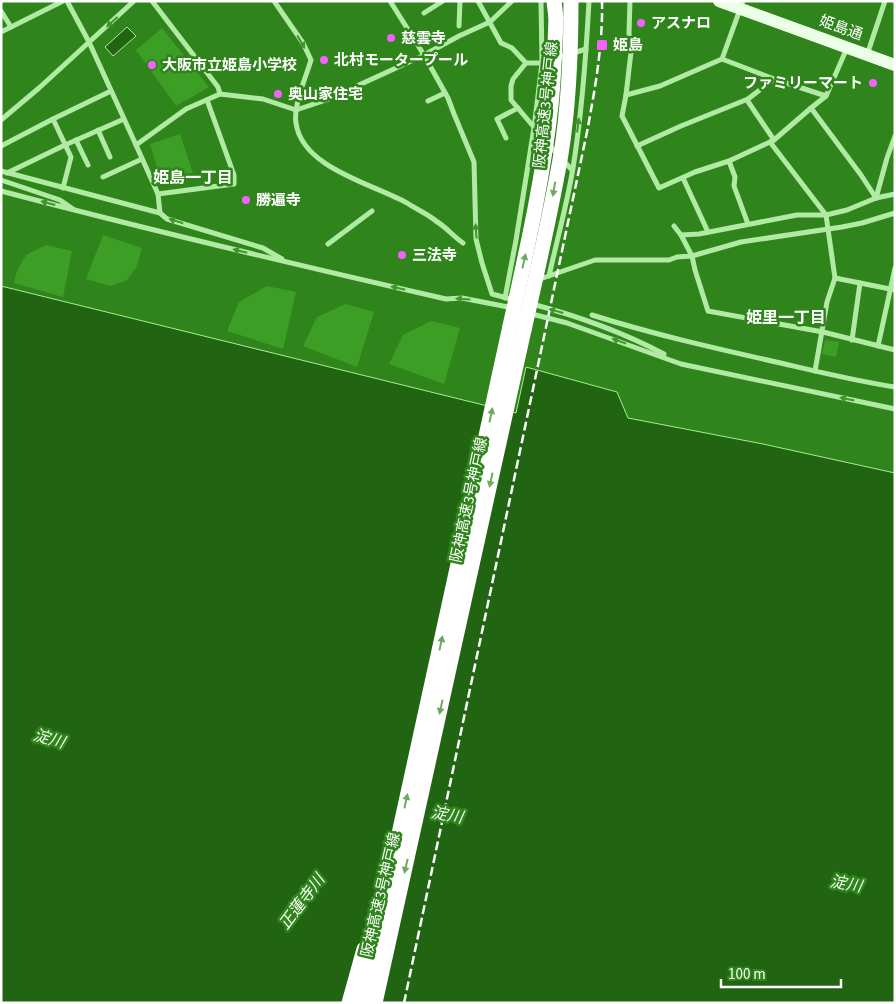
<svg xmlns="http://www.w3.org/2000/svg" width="896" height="1004" font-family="'Source Sans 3','Noto Sans JP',sans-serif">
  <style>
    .green { fill: #3d9e25 }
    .water { fill: #216412; stroke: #a8ed96 }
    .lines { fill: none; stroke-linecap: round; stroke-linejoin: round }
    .minor { stroke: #b1eba3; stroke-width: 5 }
    .primary { stroke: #ebffe7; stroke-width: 12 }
    .motorway { stroke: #fff; stroke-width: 15 }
    .rail { stroke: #fff; stroke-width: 2.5; stroke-dasharray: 9 4; stroke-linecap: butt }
    .motorway-bridge { stroke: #fff; stroke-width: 15 }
    .oneway { fill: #42942f }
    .oneway2 { fill: #6daa5f }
    .poi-dot { fill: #f660fc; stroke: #2f851b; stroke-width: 2 }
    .labels { text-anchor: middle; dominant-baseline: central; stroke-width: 5; stroke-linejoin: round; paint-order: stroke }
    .poi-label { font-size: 15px; font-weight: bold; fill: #fff; stroke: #2f851b; text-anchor: start }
    .street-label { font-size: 15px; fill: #fff; stroke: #2f851b }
    .neighbourhood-label { font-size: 16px; font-weight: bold; fill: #fff; stroke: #2f851b }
    .water-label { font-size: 16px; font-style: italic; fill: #f5fdf3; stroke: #2f851b }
  </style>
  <rect width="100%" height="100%" fill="#2f851b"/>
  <!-- green -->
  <g class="green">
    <polygon points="162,28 209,87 176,106 136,50"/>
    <polygon points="180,134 193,173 162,183 150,144"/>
    <polygon points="103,235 142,248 136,268 127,280 110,286 86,279"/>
    <polygon points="46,245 72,251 63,297 14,283 17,271 26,255"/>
    <polygon points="267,286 296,292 283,349 227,331 239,302"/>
    <polygon points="346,304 374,312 357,367 303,346 317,317"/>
    <polygon points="431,321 460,328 444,384 389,364 403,335"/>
    <polygon points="825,340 839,342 836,357 822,354"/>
  </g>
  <!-- water -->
  <g class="water">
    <polygon points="127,27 136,36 113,56 105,47"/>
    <polygon points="1,286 516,413 526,367 617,392 628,418 763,444 895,473 895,1003 1,1003"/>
  </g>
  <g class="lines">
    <!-- minor -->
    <g class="minor">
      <polyline points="67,1 89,42 136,145 158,194 160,213"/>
      <polyline points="152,1 218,87 220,94"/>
      <path d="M274 1 303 43 311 60C306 77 293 106 296 123 302 168 373 184 407 203 416 209 428 214 436 221 446 227 453 236 463 243"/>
      <polyline points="390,1 424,55 448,98 454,114 474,162 476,239 482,263 492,294 514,300"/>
      <polyline points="478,1 501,43 512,48 526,63 542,63 586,49"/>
      <polyline points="630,1 629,33 631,52 626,95 622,116 659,188 695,172 729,161 770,142 774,140 811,108 826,96"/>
      <polyline points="1,11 11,27"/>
      <polyline points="424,13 443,1"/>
      <polyline points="459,26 460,1"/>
      <polyline points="1,32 63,1"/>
      <polyline points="867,55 885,1"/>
      <polyline points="722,59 743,1"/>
      <polyline points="526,63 513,79 511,86 511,100 544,139"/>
      <polyline points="626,95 660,86 722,59 774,79 826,96 847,48"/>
      <polyline points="747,100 774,140"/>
      <polyline points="428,101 445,93"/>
      <polyline points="811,108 861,175 876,198"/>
      <polyline points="53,119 71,157 63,188"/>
      <polyline points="1,120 39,88 134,1"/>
      <polyline points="98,130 110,157"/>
      <polyline points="506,138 497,119 518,108"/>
      <polyline points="76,140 88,165"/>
      <polyline points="770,142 826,215 835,278 827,302 815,371"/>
      <polyline points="136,145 186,109 220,94 263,99 296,110 326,100 383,74 424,55 459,36 490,22 512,1"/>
      <polyline points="549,145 572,170"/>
      <polyline points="1,146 53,119 111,91"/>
      <polyline points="637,146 681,126 748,99 774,79"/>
      <polyline points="729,161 735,177 734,186 748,224"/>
      <polyline points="1,171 160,213 167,219 263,248 282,259"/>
      <polyline points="7,173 65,145 124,119"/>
      <polyline points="103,177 142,159"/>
      <polyline points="683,178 708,232"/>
      <polyline points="1,180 60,200 73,209"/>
      <path d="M1 191C149 230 297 265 446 299L462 298 513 308"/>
      <polyline points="158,194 234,184 234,175 207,100"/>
      <polyline points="876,198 887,158 895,136"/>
      <polyline points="674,226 681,235 699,234 797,215 826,215 847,210 876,198 895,194"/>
      <polyline points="681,235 692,256 695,270 708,311 823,332 895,350"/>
      <polyline points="328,244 372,211"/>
      <path d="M549 276C557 240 567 204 573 168 582 113 586 57 589 1"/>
      <polyline points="835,278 895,290"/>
      <polyline points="537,280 595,260 669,260 677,257 692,256 741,242 842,227 862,223 895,213"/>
      <polyline points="505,298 516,240 534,128 542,63 541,1"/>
      <path d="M532 304C578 316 622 332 664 354"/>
      <polyline points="528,313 567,323 681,364 895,409"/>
      <path d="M592 315C652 334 714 348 776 362 815 371 855 381 895 387"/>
      <polyline points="852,340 860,283"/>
      <polyline points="878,346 895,268"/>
    </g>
    <!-- primary -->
    <polyline class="primary" points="719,1 895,65"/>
    <!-- motorway -->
    <g class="motorway">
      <polyline points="554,1 556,18"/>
      <polyline points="349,1003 364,949"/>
      <polyline points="362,1003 510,326"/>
      <polyline points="375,1003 524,330"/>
    </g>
    <!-- rail -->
    <path class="rail" d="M404 1003 587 132C595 89 603 45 602 1"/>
    <!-- motorway-bridge -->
    <g class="motorway-bridge">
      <path d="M510 326C526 253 543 180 551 105 554 76 555 47 556 18"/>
      <path d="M524 330C537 272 551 213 561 154 569 104 571 52 571 1"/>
    </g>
  </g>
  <!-- one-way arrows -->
  <defs><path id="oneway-solid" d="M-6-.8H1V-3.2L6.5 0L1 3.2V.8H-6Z" transform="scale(1.25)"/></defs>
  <g class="oneway">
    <use href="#oneway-solid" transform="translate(112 22) rotate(138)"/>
    <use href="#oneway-solid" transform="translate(301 42) rotate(60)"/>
    <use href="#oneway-solid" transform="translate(578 125) rotate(-83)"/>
    <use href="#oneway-solid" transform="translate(48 203) rotate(-165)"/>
    <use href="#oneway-solid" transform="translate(176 221) rotate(-163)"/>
    <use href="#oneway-solid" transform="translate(476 231) rotate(-94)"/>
    <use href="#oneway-solid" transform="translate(240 251) rotate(-166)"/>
    <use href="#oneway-solid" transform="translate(398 288) rotate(-167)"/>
    <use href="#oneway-solid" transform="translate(463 299) rotate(-176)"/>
    <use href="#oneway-solid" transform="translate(556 311) rotate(-164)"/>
    <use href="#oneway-solid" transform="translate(619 341) rotate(-160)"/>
    <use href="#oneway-solid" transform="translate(847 399) rotate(-168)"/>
  </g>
  <g class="oneway2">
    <use href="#oneway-solid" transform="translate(554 189) rotate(100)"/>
    <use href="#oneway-solid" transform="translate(524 261) rotate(-78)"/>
    <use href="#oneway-solid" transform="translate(491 415) rotate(-78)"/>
    <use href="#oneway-solid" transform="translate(491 480) rotate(102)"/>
    <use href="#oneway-solid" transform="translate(441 643) rotate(-78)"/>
    <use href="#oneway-solid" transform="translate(441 707) rotate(102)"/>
    <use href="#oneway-solid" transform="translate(406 801) rotate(-78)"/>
    <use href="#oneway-solid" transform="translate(406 866) rotate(103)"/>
  </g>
  <!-- markers -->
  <g class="poi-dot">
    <circle cx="641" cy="23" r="5"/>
    <circle cx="391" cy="38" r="5"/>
    <rect x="596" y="39" width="12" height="12" rx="2.5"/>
    <circle cx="324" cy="60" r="5"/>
    <circle cx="152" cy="65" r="5"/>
    <circle cx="873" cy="83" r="5"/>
    <circle cx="278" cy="94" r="5"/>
    <circle cx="246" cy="200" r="5"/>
    <circle cx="402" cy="255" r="5"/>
  </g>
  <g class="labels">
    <!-- poi labels -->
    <g class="poi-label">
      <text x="651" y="23">アスナロ</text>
      <text x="401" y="38">慈雲寺</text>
      <text x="613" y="45">姫島</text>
      <text x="334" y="60">北村モータープール</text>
      <text x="162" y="65">大阪市立姫島小学校</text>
      <text x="863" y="83" text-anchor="end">ファミリーマート</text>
      <text x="288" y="94">奥山家住宅</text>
      <text x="256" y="200">勝遍寺</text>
      <text x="412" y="255">三法寺</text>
    </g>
    <!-- street labels -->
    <g class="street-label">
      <text transform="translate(841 28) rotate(20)">姫島通</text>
      <text transform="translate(546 105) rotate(-84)">阪神高速3号神戸線</text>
      <text transform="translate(469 500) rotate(-78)">阪神高速3号神戸線</text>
      <text transform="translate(381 895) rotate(-77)">阪神高速3号神戸線</text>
    </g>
    <!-- neighbourhood labels -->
    <g class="neighbourhood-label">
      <text x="193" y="178">姫島一丁目</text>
      <text x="786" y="318">姫里一丁目</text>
    </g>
    <!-- water labels -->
    <g class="water-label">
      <text transform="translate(49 739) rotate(16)">淀川</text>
      <text transform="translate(447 815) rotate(10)">淀川</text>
      <text transform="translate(846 884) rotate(10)">淀川</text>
      <text transform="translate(302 902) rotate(-53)">正蓮寺川</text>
    </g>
  </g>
  <!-- border -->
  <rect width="896" height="1004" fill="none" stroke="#ffffff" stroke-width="5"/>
  <!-- scale -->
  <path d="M721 979v8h120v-8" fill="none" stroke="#ffffff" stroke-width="2.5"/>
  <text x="728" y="979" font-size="15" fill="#ffffff" stroke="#2f851b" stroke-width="4" paint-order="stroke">100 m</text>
</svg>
